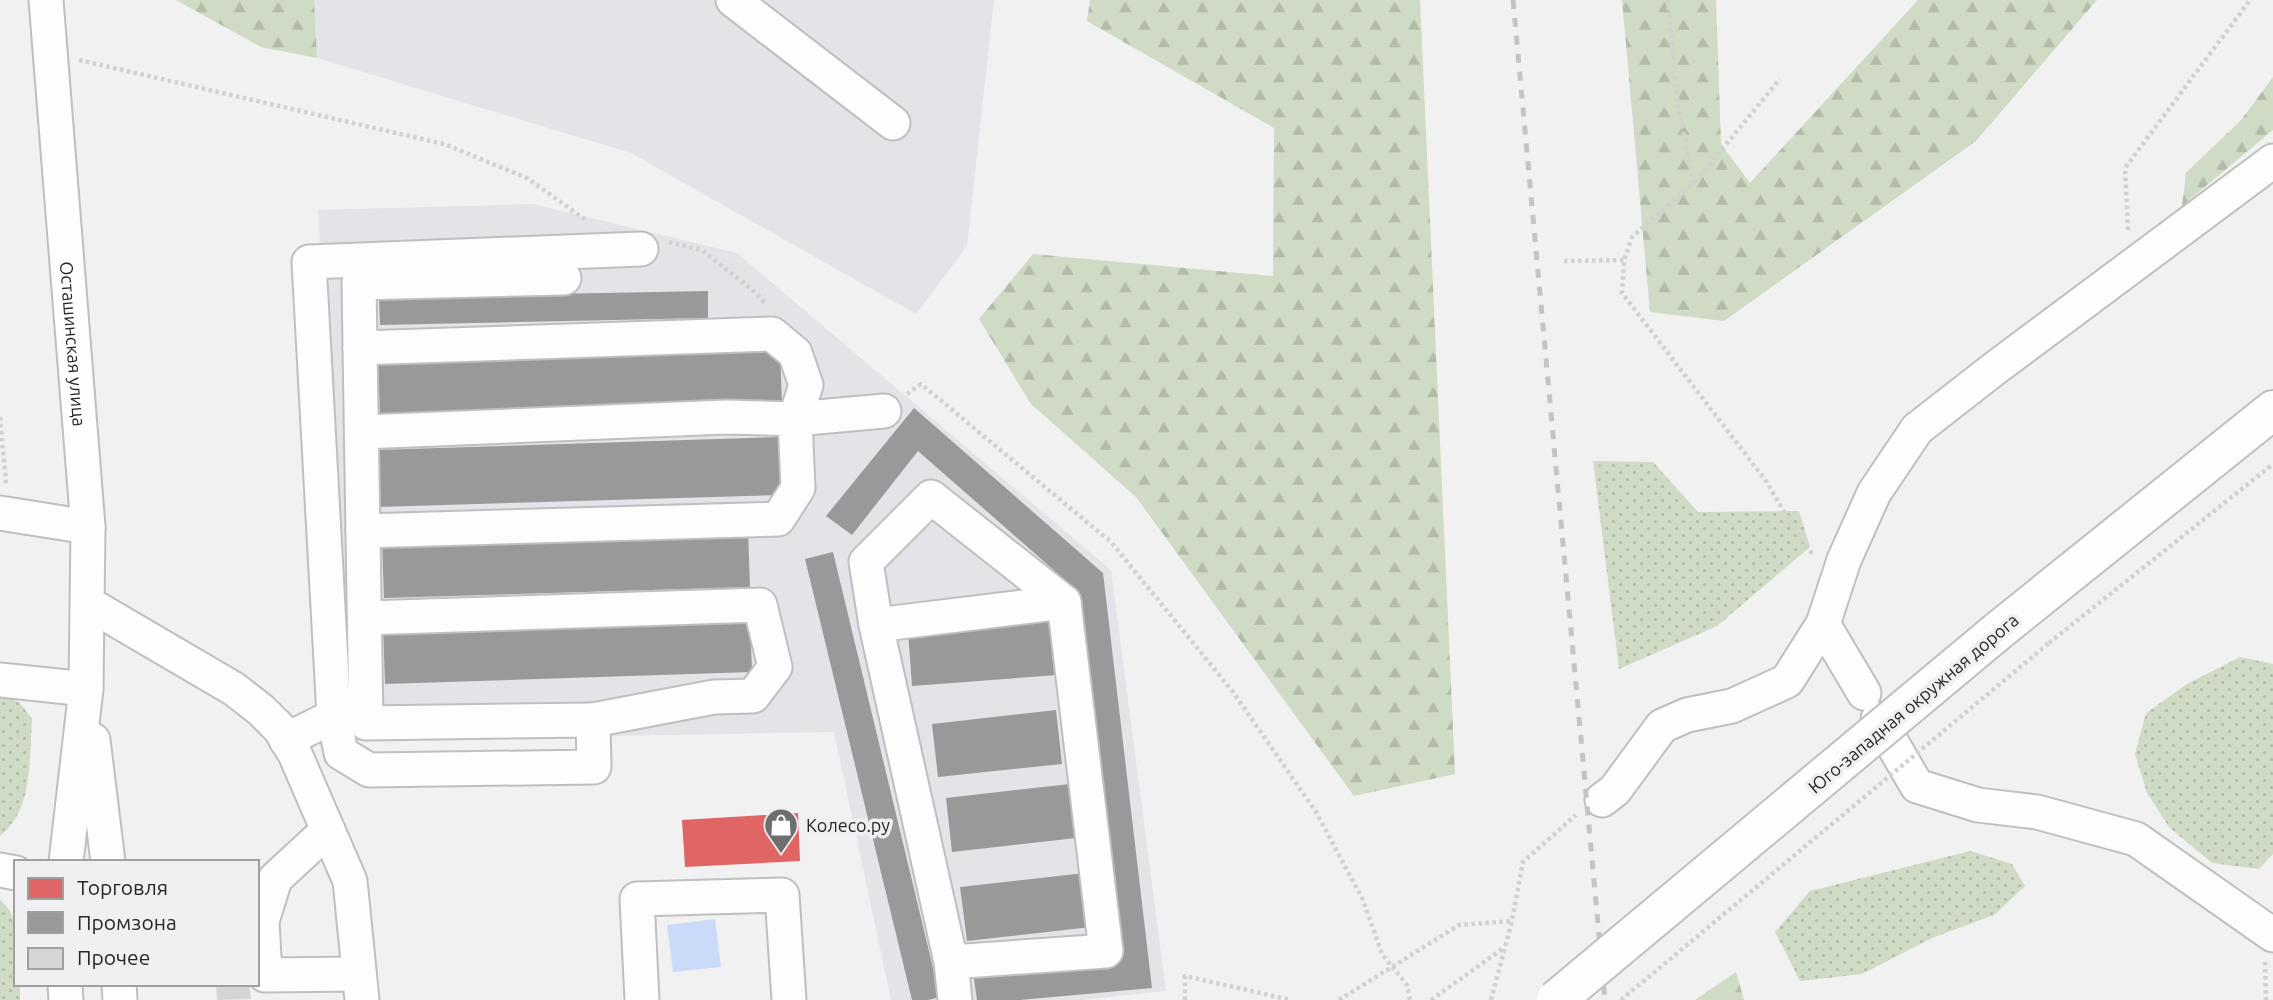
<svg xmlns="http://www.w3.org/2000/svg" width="2273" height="1000" font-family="Ubuntu,sans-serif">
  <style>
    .built { fill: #e2e4e8 }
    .grass { fill: url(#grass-dots) }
    .forest { fill: url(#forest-firs) }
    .water { fill: #cadbf9 }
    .shops { fill: #e06666 }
    .industry { fill: #999 }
    .building { fill: #d6d5d5 }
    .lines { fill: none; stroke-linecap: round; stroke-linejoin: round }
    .minor-casing { stroke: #bfbfc0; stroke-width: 37 }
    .highway-casing { stroke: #bfbfc0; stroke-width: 42 }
    .path { stroke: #d1d1d1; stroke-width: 4.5; stroke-dasharray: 3.5 3.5; stroke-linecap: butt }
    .minor { stroke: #fdfdfd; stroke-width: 33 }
    .highway { stroke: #fdfdfd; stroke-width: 38 }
    .rail { stroke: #c4c4c5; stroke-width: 5; stroke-dasharray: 9 9; stroke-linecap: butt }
    .highway-bridge-casing { stroke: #bfbfc0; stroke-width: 42; stroke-linecap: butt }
    .path-bridge { stroke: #d1d1d1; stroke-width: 4.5; stroke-dasharray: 3.5 3.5; stroke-linecap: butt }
    .highway-bridge { stroke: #fdfdfd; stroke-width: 38 }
    .labels { text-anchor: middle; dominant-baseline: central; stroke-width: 7; stroke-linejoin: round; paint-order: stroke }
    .street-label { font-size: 18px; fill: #272728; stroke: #f0f0f2 }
    .poi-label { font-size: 18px; fill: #272728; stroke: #f0f0f2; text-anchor: start }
  </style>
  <defs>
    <pattern id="grass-dots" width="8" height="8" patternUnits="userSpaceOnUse" patternTransform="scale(1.75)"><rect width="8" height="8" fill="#cfdbc4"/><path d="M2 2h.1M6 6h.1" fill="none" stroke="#b2bca8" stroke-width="1.8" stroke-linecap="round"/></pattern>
    <pattern id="forest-firs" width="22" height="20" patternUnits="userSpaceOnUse" patternTransform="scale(1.75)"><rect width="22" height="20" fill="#cfdbc4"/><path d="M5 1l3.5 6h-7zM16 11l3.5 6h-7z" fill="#b2bca8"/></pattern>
  </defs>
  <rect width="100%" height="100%" fill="#f1f1f1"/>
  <!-- built -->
  <g class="built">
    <polygon points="314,0 994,0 967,246 916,314 631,153 317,58"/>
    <polygon points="533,204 737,253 1111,570 1166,991 1081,1000 891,1000 834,732 344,741 318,210"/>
  </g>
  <!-- grass -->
  <g class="grass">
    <polygon points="1593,461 1653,462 1698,512 1799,511 1810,547 1717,626 1619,669"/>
    <polygon points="2240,657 2273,664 2273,854 2259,869 2212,863 2169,827 2147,793 2135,754 2146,713 2187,684"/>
    <path d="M0 693 20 703 32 719C29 758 34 809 0 836Z"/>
    <polygon points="1970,851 2012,864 2025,886 1994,915 1932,938 1862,974 1800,981 1775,932 1810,891"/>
    <polygon points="0,899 10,911 16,925 16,984 20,984 20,1000 0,1000"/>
  </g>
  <!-- forest -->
  <g class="forest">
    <polygon points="176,0 314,0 317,58 261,47"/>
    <polygon points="1090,0 1420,0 1455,774 1354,796 1136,497 1031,404 979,319 1033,254 1273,276 1274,128 1087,21"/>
    <polygon points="1622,0 1716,0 1721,144 1750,183 1918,0 2097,0 1976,141 1724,321 1650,312"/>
    <polygon points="2273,77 2273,130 2182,206 2186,173 2242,119"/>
    <polygon points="1736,972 1744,1000 1695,1000"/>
  </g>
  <!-- water -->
  <polygon class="water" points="715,919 721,967 673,972 667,925"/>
  <!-- shops -->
  <polygon class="shops" points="798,813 800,861 685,867 682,820"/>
  <!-- industry -->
  <g class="industry">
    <polygon points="708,291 708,318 380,325 379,297"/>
    <polygon points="780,348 782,405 380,417 378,360"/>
    <polygon points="914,408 1103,573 1152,988 1020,1000 977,1000 973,972 1117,961 1073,587 918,451 852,535 826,516"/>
    <polygon points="779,437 781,495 377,507 375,450"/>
    <polygon points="748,530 750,587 384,598 382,542"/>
    <polygon points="833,552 940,997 928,1000 912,1000 805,559"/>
    <polygon points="750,616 752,672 385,684 383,627"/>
    <polygon points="1053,619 1057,675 912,686 908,631"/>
    <polygon points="1056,710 1062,764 938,777 932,724"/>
    <polygon points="1070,784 1076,838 952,852 946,798"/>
    <polygon points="1085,873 1091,927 967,941 960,887"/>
  </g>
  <!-- building -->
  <polygon class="building" points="216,984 249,984 251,999 217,1000"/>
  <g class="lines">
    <!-- minor casing -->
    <g class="minor-casing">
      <g id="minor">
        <path id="s1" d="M46 0 88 527 86 689 66 862"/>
        <polyline points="733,0 893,123"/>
        <polyline points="360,348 772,334 795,353 806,385 795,419 884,411"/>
        <polyline points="362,432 726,417 795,419 798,488 778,519 363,531"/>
        <polyline points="0,513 88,527"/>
        <polyline points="89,604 234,689 261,710 280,729 295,754 350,881 362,1000"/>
        <polyline points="365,618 760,605 775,667 753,696 714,697 593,720"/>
        <polyline points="1823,624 1864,693"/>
        <polyline points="876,625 866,562 931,497 1064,602"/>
        <polyline points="0,680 86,689"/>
        <polyline points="334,716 341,753 369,770 594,767 593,720 366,723 359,283 564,278"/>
        <polyline points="1878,719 1917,786 1978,805 2037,812 2136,839 2273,935"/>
        <polyline points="93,740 108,862"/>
        <polyline points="286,740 334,716 309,262 641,249"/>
        <polyline points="1602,800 1615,790 1662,726 1687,715 1732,706 1787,681 1823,624 1844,560 1874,493 1917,429 1994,369 2273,161"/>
        <polyline points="328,830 275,879 262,921 265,975 359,974"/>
        <polyline points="0,870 16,873"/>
        <polyline points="951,962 1106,951 1064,602 876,625 951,962 955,1000"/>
        <polyline points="65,984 66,1000"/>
        <polyline points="119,984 120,1000"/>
        <polyline points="642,1000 637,899 782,895 789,1000"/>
      </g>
    </g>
    <!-- highway casing -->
    <g class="highway-casing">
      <polyline id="highway" points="1998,631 2273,410"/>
    </g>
    <!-- path -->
    <g class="path">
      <polyline points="1668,0 1678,107 1694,183 1632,237 1624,260 1622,293 1766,481 1796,532 1814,556"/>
      <polyline points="79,60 444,144 527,178 586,220"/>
      <polyline points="1695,182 1780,79"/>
      <polyline points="2128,230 2125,168 2250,0"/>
      <polyline points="669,242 702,250 756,293 765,303"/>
      <polyline points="1564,261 1624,260"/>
      <polyline points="907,394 921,384 1111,542 1233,692 1316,812 1363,900 1382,954 1407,985 1410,1000"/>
      <polyline points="0,417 6,483"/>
      <polyline points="2049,643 2273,464"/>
      <polyline points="2265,962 2266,1000"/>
      <polyline points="1185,1000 1185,976 1291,1000"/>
      <polyline points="1339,1000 1459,925 1512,921"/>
      <polyline points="1431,1000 1505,947"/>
      <polyline points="1491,1000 1512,921 1523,862 1576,815"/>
    </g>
    <!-- minor -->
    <use href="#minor" class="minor"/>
    <!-- highway -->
    <use href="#highway" class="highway"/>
    <!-- rail -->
    <polyline class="rail" points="1513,0 1605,1000"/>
    <!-- highway-bridge casing -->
    <g class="highway-bridge-casing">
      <polyline id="highway-bridge" points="1556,1000 1998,631"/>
    </g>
    <!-- path-bridge -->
    <polyline class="path-bridge" points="1621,1000 2049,643"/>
    <!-- highway-bridge -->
    <use href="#highway-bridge" class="highway-bridge"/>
  </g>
  <!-- icons -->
  <defs>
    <g id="shop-pin" transform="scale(1.75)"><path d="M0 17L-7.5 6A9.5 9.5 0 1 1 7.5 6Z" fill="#6e6e6e" stroke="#f0f0f2"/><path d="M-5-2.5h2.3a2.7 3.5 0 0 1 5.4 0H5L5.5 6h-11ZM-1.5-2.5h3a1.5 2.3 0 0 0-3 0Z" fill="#fff"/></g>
  </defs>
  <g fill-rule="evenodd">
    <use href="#shop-pin" x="781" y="825"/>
  </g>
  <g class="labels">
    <!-- street labels -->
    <g class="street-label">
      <text stroke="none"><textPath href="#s1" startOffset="345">Осташинская улица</textPath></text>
      <text transform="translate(1913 703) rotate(-40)">Юго-западная окружная дорога</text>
    </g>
    <!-- poi labels -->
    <g class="poi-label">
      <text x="806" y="825">Колесо.ру</text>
    </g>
  </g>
  <!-- legend -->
  <rect x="14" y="860" width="245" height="126" fill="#f0f0f2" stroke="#a0a0a1" stroke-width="2"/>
  <rect x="28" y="878" width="35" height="21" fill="#e06666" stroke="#a0a0a1" stroke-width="2"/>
  <text x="77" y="895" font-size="21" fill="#272728">Торговля</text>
  <rect x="28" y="912" width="35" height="21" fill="#999999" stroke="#a0a0a1" stroke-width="2"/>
  <text x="77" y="930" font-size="21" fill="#272728">Промзона</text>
  <rect x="28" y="948" width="35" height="21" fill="#d6d5d5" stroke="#a0a0a1" stroke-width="2"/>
  <text x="77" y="965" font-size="21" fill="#272728">Прочее</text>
</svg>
